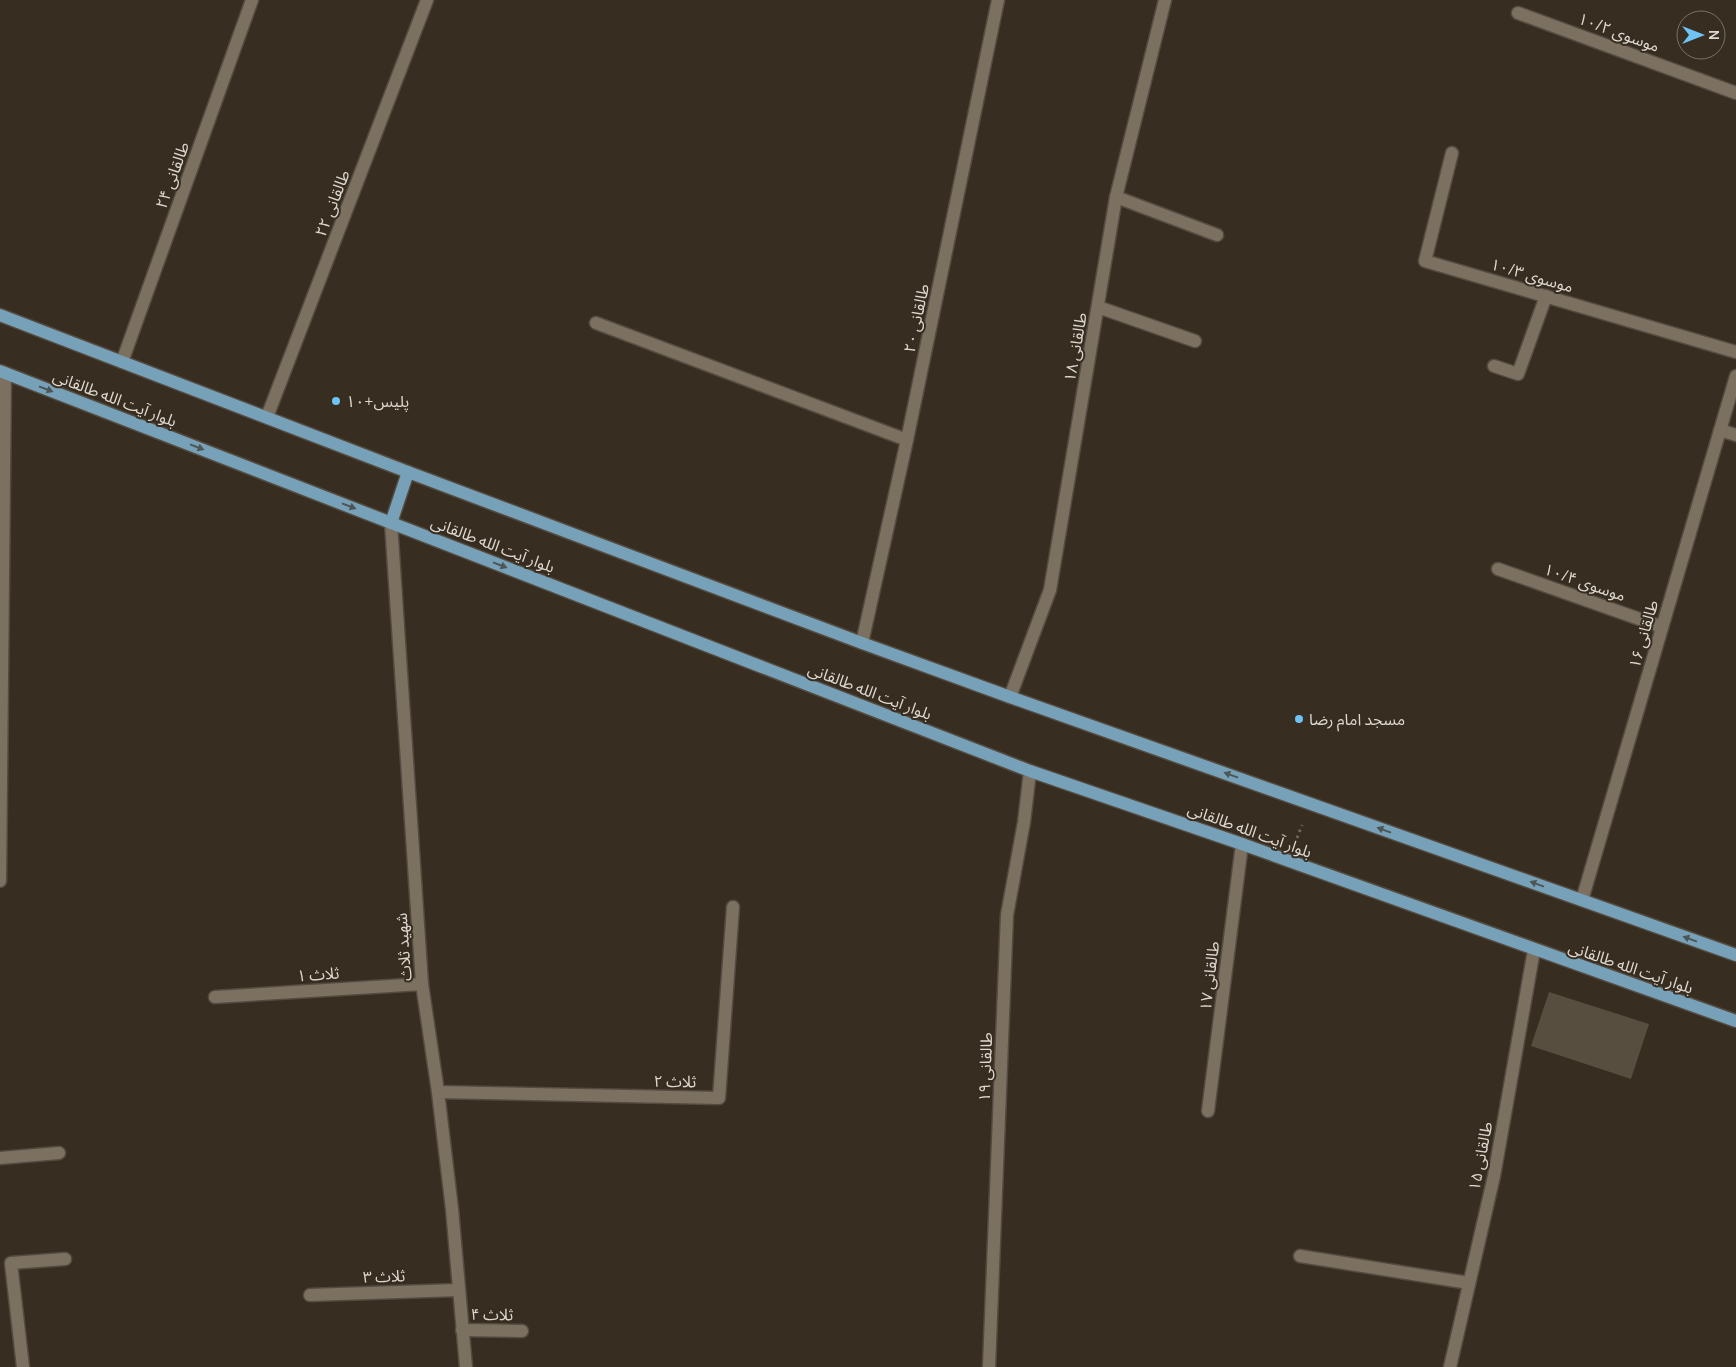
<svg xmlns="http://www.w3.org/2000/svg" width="1736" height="1367" font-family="Manrope,'Noto Sans Arabic',sans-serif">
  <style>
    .building { fill: #584e3f }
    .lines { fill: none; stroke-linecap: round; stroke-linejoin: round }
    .minor-casing { stroke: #544b40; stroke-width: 15 }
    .major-casing { stroke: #544b40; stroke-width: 15 }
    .path { stroke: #70675c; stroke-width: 3; stroke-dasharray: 2.5 4; stroke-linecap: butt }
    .minor { stroke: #7c7061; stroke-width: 12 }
    .major { stroke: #76a1b8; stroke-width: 12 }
    .oneway { fill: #4d5655 }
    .poi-dot { fill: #6fc2f4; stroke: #372d20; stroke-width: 2 }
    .labels { text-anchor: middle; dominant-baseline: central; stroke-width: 4; stroke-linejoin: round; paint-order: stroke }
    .street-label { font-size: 16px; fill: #ded7cf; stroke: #372d20 }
    .poi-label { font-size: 16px; fill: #ded7cf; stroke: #372d20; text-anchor: start }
  </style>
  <rect width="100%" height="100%" fill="#372d20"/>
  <!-- building -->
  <polygon class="building" points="1549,992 1649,1024 1631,1079 1531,1046"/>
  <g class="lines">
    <!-- minor casing -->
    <g class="minor-casing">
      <g id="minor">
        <polyline points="1518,13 1736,93"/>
        <polyline points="1452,153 1425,261 1736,352"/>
        <polyline points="1116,197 1217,235"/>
        <polyline points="1098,307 1195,341"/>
        <polyline points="596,323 907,440"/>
        <polyline points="122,362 252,0"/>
        <polyline points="1494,366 1518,374 1546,296"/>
        <polyline points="267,417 427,0"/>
        <polyline points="1720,430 1736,435"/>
        <polyline points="391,523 422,984 438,1092 452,1209 466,1367"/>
        <polyline points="1498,569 1662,627"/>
        <polyline points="862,643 907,440 998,0"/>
        <polyline points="1010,697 1050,590 1116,197 1165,0"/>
        <polyline points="0,881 5,373"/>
        <polyline points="1582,900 1736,376"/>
        <polyline points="215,997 422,984"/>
        <polyline points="438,1092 719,1098 733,907"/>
        <polyline points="1208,1111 1242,844"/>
        <polyline points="0,1158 59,1153"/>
        <polyline points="1300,1256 1469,1283"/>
        <polyline points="310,1295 458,1290"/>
        <polyline points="462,1330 522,1331"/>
        <polyline points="23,1367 11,1263 65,1259"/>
        <polyline points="989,1367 1007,915 1024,822 1030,771"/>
        <polyline points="1450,1367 1494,1176 1534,950"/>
      </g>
    </g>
    <!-- major casing -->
    <g class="major-casing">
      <g id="major">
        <polyline points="0,315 408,472 862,643 1010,697 1736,955"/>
        <polyline points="0,371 1030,771 1242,844 1736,1021"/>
        <polyline points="391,523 408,472"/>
      </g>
    </g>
    <!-- path -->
    <polyline class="path" points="1297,838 1302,825"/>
    <!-- minor -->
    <use href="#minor" class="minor"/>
    <!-- major -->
    <use href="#major" class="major"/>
  </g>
  <!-- one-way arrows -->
  <defs><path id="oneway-solid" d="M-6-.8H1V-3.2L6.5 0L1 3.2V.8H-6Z" transform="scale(1.25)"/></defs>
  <g class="oneway">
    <use href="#oneway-solid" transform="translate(46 389) rotate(21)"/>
    <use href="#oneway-solid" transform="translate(197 447) rotate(21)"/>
    <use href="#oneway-solid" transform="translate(349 506) rotate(21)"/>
    <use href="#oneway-solid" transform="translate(500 565) rotate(21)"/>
    <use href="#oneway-solid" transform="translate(1231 775) rotate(-160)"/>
    <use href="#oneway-solid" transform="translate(1384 830) rotate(-160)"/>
    <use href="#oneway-solid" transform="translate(1537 884) rotate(-160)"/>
    <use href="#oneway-solid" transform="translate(1690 939) rotate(-160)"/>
  </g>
  <!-- markers -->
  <g class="poi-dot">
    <circle cx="336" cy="401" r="5"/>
    <circle cx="1299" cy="719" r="5"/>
  </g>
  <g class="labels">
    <!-- street labels -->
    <g class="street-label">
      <text transform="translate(1619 32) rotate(20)">موسوی ۱۰/۲</text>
      <text transform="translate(172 175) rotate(-70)">طالقانی ۲۴</text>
      <text transform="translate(332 203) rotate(-69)">طالقانی ۲۲</text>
      <text transform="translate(1532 275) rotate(16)">موسوی ۱۰/۳</text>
      <text transform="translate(916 318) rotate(-78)">طالقانی ۲۰</text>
      <text transform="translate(1075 347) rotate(-80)">طالقانی ۱۸</text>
      <text transform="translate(115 398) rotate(21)">بلوار آیت الله طالقانی</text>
      <text transform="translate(493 544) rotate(21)">بلوار آیت الله طالقانی</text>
      <text transform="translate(1585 582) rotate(19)">موسوی ۱۰/۴</text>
      <text transform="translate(1643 634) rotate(-74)">طالقانی ۱۶</text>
      <text transform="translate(870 691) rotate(21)">بلوار آیت الله طالقانی</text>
      <text transform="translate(1250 830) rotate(20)">بلوار آیت الله طالقانی</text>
      <text transform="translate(403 947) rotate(-94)">شهید ثلاث</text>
      <text transform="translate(1631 967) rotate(19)">بلوار آیت الله طالقانی</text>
      <text transform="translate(318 974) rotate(-4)">ثلاث ۱</text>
      <text transform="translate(1209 976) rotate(-83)">طالقانی ۱۷</text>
      <text transform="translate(985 1067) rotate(-88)">طالقانی ۱۹</text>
      <text transform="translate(675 1081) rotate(1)">ثلاث ۲</text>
      <text transform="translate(1480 1156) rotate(-79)">طالقانی ۱۵</text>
      <text transform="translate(384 1276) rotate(-2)">ثلاث ۳</text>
      <text transform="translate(492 1314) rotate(1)">ثلاث ۴</text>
    </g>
    <!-- poi labels -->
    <g class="poi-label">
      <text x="346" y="401">پلیس+۱۰</text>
      <text x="1309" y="719">مسجد امام رضا</text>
    </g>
  </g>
  <!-- north arrow -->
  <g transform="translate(1701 35) rotate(90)"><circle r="24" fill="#372d20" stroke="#7a7166"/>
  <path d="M0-4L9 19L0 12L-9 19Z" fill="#6fc2f4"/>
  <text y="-8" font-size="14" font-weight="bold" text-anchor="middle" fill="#ded7cf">N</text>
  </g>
</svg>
